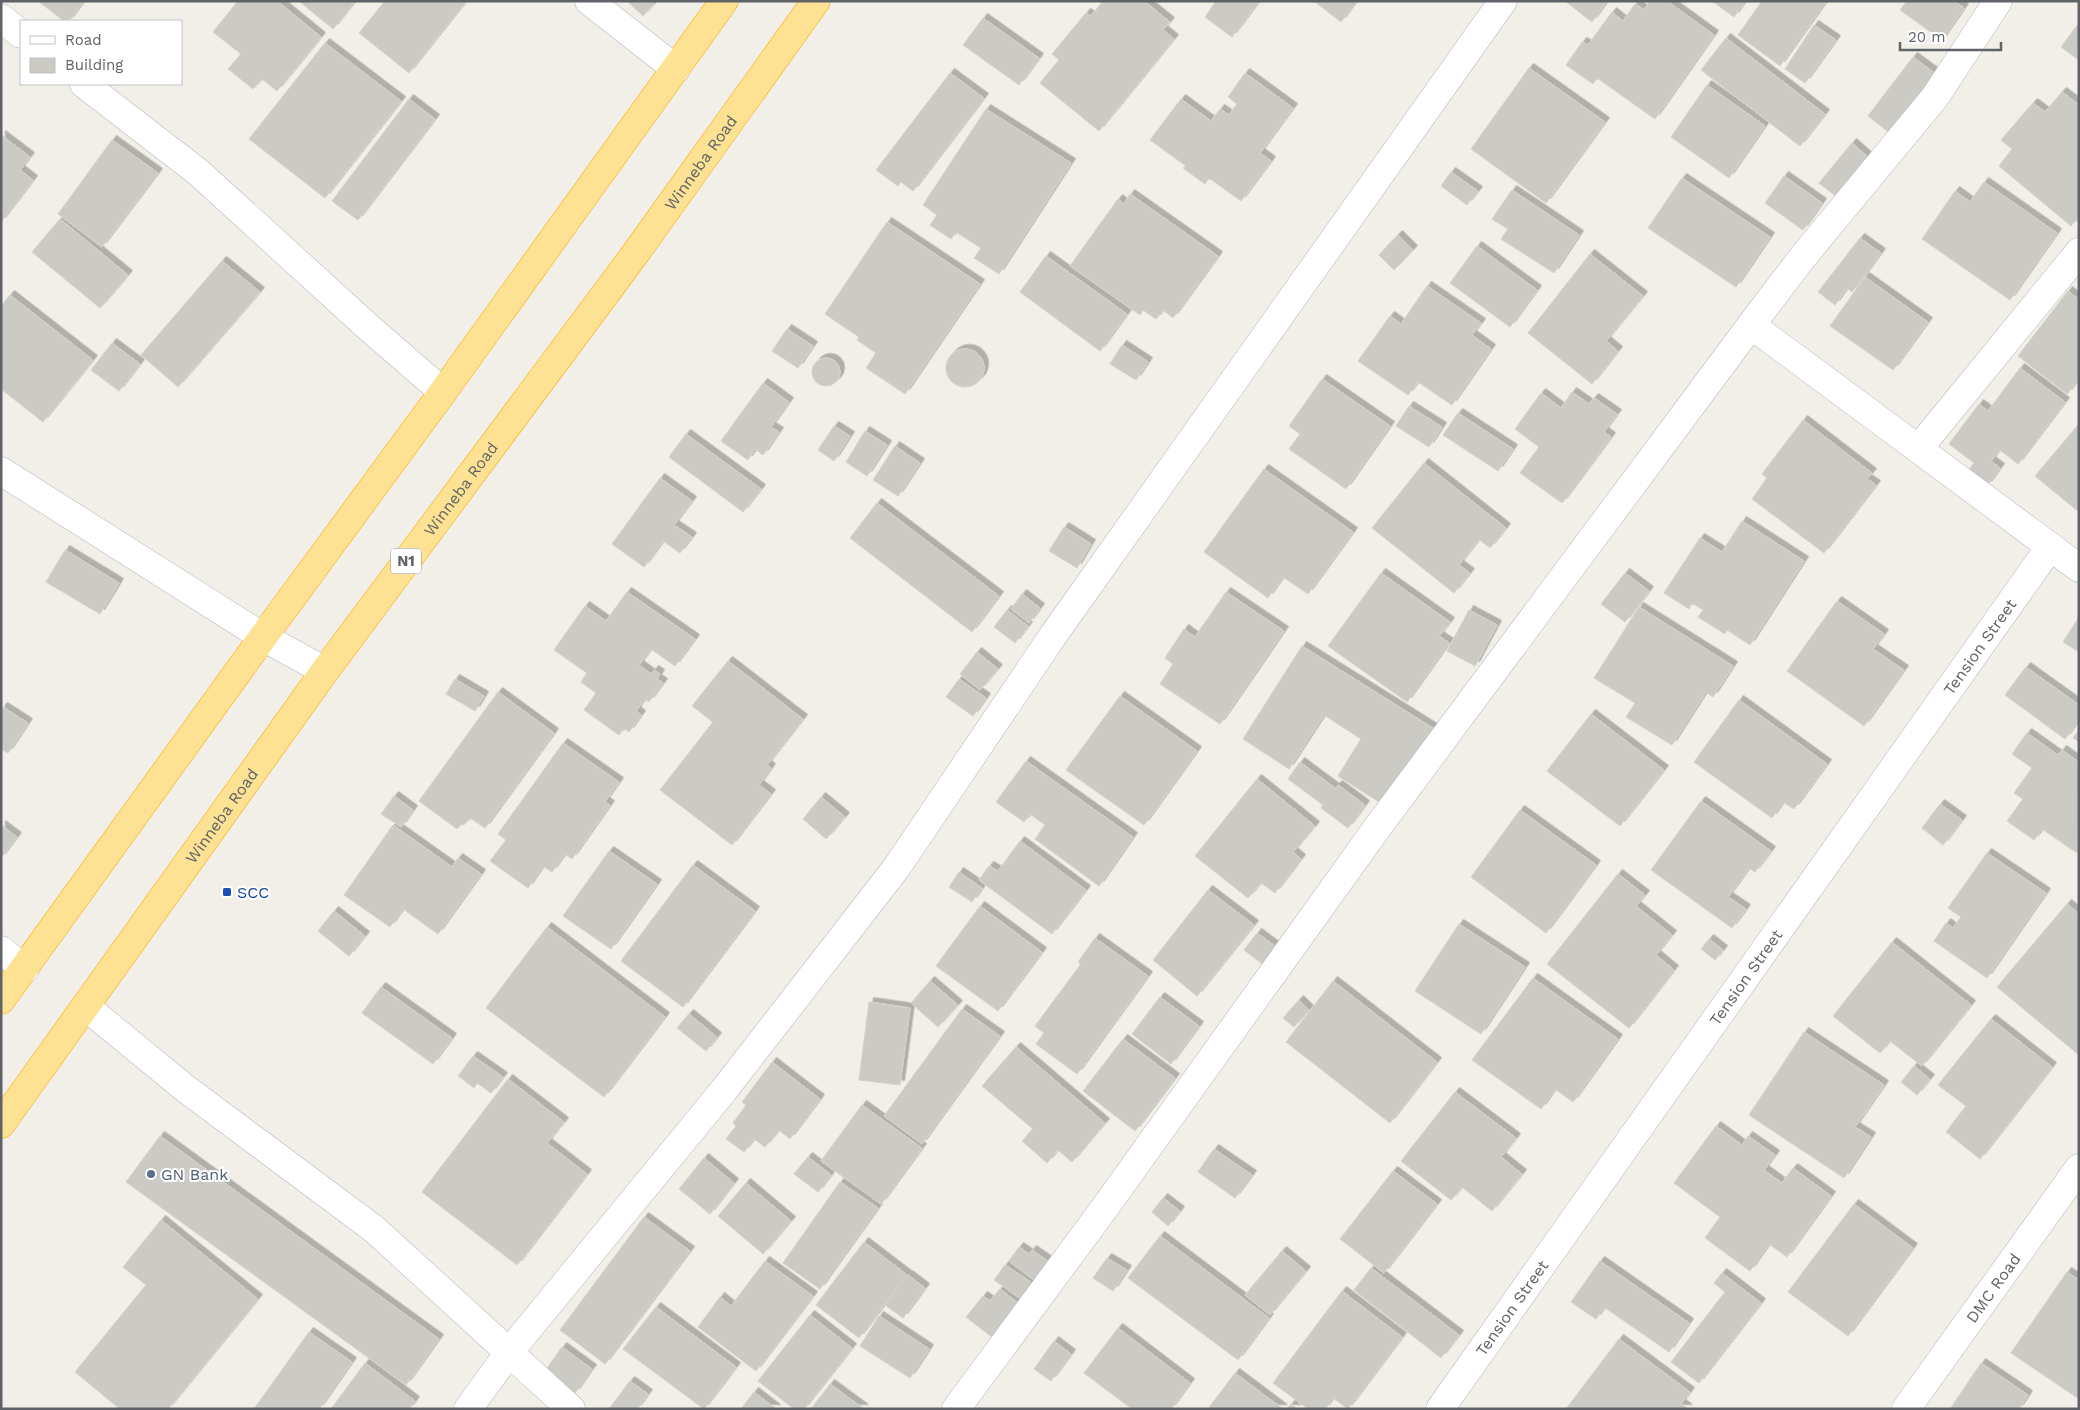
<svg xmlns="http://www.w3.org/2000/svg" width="2080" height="1410" font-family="'Work Sans',sans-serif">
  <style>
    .building { fill: #cccac5; stroke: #d6d1c6; filter: url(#shadow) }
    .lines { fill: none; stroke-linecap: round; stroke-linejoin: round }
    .minor-casing { stroke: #b5b8bc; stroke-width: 29 }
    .highway-casing { stroke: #f9ab00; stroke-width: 29 }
    .minor { stroke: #fff; stroke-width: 28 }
    .highway { stroke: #fde293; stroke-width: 28 }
    .transit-dot { fill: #1a4fb4; stroke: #fff; stroke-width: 2 }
    .service-dot { fill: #5c6f8a; stroke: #fff; stroke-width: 2 }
    .labels { text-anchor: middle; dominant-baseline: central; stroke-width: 4; stroke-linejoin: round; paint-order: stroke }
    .shield { fill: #fff; stroke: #8f9295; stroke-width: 1 }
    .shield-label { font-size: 15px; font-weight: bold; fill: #5f6368 }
    .street-label { font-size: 16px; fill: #5f6368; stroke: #fff }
    .transit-label { font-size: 16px; fill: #164399; stroke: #fff; text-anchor: start }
    .service-label { font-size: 16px; fill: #4e5e75; stroke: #fff; text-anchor: start }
  </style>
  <defs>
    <filter id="shadow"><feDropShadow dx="4.5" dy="-4.5" stdDeviation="0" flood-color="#0004"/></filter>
  </defs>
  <rect width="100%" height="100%" fill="#f1efe8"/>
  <!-- building -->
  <g class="building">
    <polygon points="38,1 84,1 69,21 64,21"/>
    <polygon points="238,1 277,1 321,37 277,91 262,79 253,89 228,69 241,54 213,32"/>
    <polygon points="299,1 355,1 333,29"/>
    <polygon points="385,1 466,1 409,73 359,33"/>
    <polygon points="627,1 651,1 654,4 643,16"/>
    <polygon points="1103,1 1144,1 1170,22 1163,30 1174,39 1099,131 1040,83 1059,60 1052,54 1086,13 1091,16"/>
    <polygon points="1216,1 1259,1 1232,37 1205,17"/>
    <polygon points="1314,1 1356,1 1341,22"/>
    <polygon points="1565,1 1607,1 1592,22"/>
    <polygon points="1650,1 1667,1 1714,35 1655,119 1597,78 1593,84 1566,65 1582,42 1588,45 1612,12 1623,21 1635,4 1644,10"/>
    <polygon points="1712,1 1745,1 1734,17"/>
    <polygon points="1762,1 1822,1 1825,3 1780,66 1738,35"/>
    <polygon points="1907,1 1954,1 1964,8 1942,40 1900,10"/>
    <polygon points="983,18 1039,58 1019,85 963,45"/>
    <polygon points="2079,23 2079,60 2061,47"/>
    <polygon points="1814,25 1836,40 1805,83 1785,69"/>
    <polygon points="1726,38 1825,114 1800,146 1701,70"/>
    <polygon points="325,43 401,101 325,198 249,139"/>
    <polygon points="1913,57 1936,74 1891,134 1868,116"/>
    <polygon points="1529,68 1605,122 1546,203 1471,149"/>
    <polygon points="950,73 984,98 913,191 901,182 898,186 876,170"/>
    <polygon points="1245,73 1293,108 1260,153 1271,161 1241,201 1209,178 1205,184 1183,168 1186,166 1150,140 1181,99 1211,121 1220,109 1229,115 1237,104 1228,97"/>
    <polygon points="1707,85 1765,126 1729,178 1671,137"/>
    <polygon points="2062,92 2079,105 2079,216 2071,226 1999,166 2012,149 2001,140 2033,103 2045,112"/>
    <polygon points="409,99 435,119 358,220 332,201"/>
    <polygon points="986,109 1071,163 999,274 974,258 981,248 956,232 951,239 930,225 937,215 923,205"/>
    <polygon points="1,135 30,157 20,170 33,180 1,222"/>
    <polygon points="112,140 158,173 102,247 58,214"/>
    <polygon points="1852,143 1869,158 1837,197 1819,183"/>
    <polygon points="1451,172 1478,191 1467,205 1441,186"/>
    <polygon points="1784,176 1822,203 1803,230 1765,203"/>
    <polygon points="1682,178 1770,237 1736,287 1648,228"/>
    <polygon points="1984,182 2057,233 2010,300 1922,239 1955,191 1970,202"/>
    <polygon points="1512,190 1579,235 1554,273 1501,239 1508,229 1492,219"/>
    <polygon points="1130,194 1218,256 1173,318 1163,310 1156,319 1143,310 1140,315 1070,266 1118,199 1124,204"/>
    <polygon points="60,219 128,275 100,308 32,252"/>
    <polygon points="887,222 980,284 905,394 866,368 876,353 857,340 859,337 825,314"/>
    <polygon points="1398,235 1413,250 1394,270 1379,255"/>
    <polygon points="1860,238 1881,253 1852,292 1847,288 1835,305 1818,292"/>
    <polygon points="1477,246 1537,290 1510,327 1450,283"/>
    <polygon points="1590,254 1643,296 1606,341 1618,351 1592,384 1528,333"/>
    <polygon points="1046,256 1127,314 1100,351 1020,292"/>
    <polygon points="222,261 260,292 178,387 141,355"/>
    <polygon points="1865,277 1928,322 1893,370 1830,326"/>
    <polygon points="1427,286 1481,323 1472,335 1491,349 1452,405 1418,382 1408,395 1358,361 1390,316 1401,324"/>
    <polygon points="2068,291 2079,300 2079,379 2067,394 2018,356"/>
    <polygon points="10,295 93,360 43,422 1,389 1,306"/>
    <polygon points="787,329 813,346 798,368 772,351"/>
    <polygon points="112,343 140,364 119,391 91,370"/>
    <polygon points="1122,345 1148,362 1136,380 1110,364"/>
    <circle cx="965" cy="368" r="19"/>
    <circle cx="826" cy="372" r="14"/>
    <polygon points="2020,368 2065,402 2018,464 2000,450 1991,461 2000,468 1987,486 1967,472 1974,463 1949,444 1979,404 1988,411"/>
    <polygon points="1322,379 1390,426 1346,489 1289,449 1300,434 1289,426"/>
    <polygon points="763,383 789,402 771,427 779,432 763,455 755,449 748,460 721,441"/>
    <polygon points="1572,392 1589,404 1594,398 1617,414 1604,432 1611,437 1562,503 1520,473 1539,447 1515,429 1541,393 1561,408"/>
    <polygon points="1409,406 1442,427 1429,447 1396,426"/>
    <polygon points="1458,413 1513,449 1498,471 1443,435"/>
    <polygon points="1803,420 1872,473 1867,479 1876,485 1824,553 1752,499 1767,478 1762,474"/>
    <polygon points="2079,424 2079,512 2035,476"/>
    <polygon points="834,426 850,436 834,461 818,450"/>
    <polygon points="865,431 887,445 867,476 846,462"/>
    <polygon points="686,434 761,489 743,512 669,457"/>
    <polygon points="895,446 920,463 898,496 873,480"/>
    <polygon points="1424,463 1506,528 1490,548 1479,539 1459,565 1470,573 1454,593 1372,528"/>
    <polygon points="1264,469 1353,532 1308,594 1283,577 1268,598 1204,552"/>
    <polygon points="660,478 692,501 674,525 692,537 680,553 663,541 644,567 612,544"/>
    <polygon points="877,503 999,596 972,632 850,538"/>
    <polygon points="1742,521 1804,561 1750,645 1727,630 1725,634 1698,617 1703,610 1692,603 1689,609 1664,593 1700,538 1722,552"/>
    <polygon points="1064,527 1091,544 1077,568 1049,551"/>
    <polygon points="65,550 119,583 100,614 46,582"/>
    <polygon points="1381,573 1450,622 1439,636 1449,643 1407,702 1328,646"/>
    <polygon points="1625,573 1649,591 1625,622 1601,604"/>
    <polygon points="627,592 695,639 675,666 651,649 639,665 651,674 654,670 660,674 657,679 663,683 649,702 645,699 636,711 641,715 629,732 624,728 619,735 584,710 596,693 581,682 587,673 554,650 585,606 606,621"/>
    <polygon points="1226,592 1284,631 1220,724 1160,684 1173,664 1165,658 1184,629 1195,637"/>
    <polygon points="1022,594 1040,608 1029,623 1011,609"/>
    <polygon points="1837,601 1884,634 1873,649 1904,670 1864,726 1787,671"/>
    <polygon points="1639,607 1733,666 1713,697 1706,692 1672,745 1626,717 1635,703 1594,678"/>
    <polygon points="1007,610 1028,626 1015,643 994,627"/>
    <polygon points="1469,610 1497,625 1475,666 1447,651"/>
    <polygon points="2079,617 2079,652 2063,642"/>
    <polygon points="1302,646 1436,730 1387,807 1338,776 1361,739 1324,715 1289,769 1243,739"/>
    <polygon points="977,652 998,669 980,690 960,674"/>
    <polygon points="728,661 803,719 767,765 771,768 759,785 771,794 732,845 660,790 713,722 692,706"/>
    <polygon points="2026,667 2079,705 2079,720 2065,739 2005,695"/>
    <polygon points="455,679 484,696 475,711 446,694"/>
    <polygon points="959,679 986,698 973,716 946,697"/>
    <polygon points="498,692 554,733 485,828 470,818 464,825 462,824 457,829 419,801"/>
    <polygon points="1120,696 1197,751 1144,825 1066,770"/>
    <polygon points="1739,700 1827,764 1794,809 1783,802 1772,818 1694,762"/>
    <polygon points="3,707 28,723 8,753 1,749 1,709"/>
    <polygon points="1591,714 1664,770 1620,826 1547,771"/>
    <polygon points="2079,730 2079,742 2073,738"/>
    <polygon points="2027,733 2058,755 2062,750 2079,762 2077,853 2042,829 2034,840 2007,821 2023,799 2014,793 2032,768 2012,754"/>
    <polygon points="563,743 619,782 605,802 610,805 572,859 565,854 552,872 543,866 528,888 490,861 506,840 498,834"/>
    <polygon points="1026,761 1133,837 1099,886 1035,839 1045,825 1030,814 1024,822 996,802"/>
    <polygon points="1300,762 1335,788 1338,785 1365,805 1348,828 1321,808 1323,805 1288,779"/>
    <polygon points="1257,779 1315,826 1293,852 1301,859 1275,893 1261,883 1248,898 1195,856"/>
    <polygon points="394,796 413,810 401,827 381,814"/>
    <polygon points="821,797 845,817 826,839 803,819"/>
    <polygon points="1701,801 1771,851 1755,872 1749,868 1728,897 1746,909 1732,928 1651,870"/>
    <polygon points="1940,804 1962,820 1943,845 1922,828"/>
    <polygon points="1520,810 1596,865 1546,933 1471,877"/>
    <polygon points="1,825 17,837 1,858"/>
    <polygon points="393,825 452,867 458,858 481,874 438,934 403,909 390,927 344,895"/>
    <polygon points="1020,841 1086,890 1052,934 979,880 989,866 998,871"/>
    <polygon points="609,851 657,884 611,949 563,916"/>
    <polygon points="1987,853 2046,893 1987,978 1934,941 1946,923 1953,928 1961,917 1948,908"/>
    <polygon points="693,865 755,911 683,1007 621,961"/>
    <polygon points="959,872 982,888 972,902 949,887"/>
    <polygon points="1618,874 1645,895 1636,906 1672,935 1656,955 1674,970 1629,1028 1547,964"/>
    <polygon points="1208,890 1254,925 1197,996 1153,960"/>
    <polygon points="2067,904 2079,914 2079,1055 1997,987"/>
    <polygon points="980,906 1042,952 998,1011 936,966"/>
    <polygon points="334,911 365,936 349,956 318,931"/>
    <polygon points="1459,924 1525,967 1481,1034 1415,991"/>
    <polygon points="547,927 665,1017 604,1097 486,1008"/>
    <polygon points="1257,933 1283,952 1269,969 1244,950"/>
    <polygon points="1095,938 1148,976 1077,1074 1036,1044 1044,1033 1035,1026 1081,964 1078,962"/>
    <polygon points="1709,939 1723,950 1715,960 1701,949"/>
    <polygon points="1892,942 1971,1005 1922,1066 1890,1041 1880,1053 1833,1016"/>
    <polygon points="1533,978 1618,1039 1573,1102 1555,1089 1541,1109 1472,1060"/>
    <polygon points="930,981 958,1005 938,1027 911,1003"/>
    <polygon points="1333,981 1437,1062 1390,1123 1286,1042"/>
    <polygon points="381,987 452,1038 433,1064 362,1013"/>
    <polygon points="1160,997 1199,1026 1171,1064 1132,1034"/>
    <polygon points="1299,1000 1309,1010 1294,1027 1283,1018"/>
    <polygon points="869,1002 910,1008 900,1085 859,1080"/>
    <polygon points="962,1009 1000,1036 922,1144 884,1116"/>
    <polygon points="689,1014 717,1037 706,1051 677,1028"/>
    <polygon points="1991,1019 2052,1067 1980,1159 1946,1132 1966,1106 1938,1085"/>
    <polygon points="1804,1032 1884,1085 1855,1127 1871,1137 1844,1178 1749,1115"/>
    <polygon points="1123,1039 1175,1078 1135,1131 1083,1091"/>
    <polygon points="1016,1047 1105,1123 1072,1162 1058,1150 1047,1163 1022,1141 1033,1129 982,1086"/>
    <polygon points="473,1056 503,1077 491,1093 477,1083 474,1088 458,1076"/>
    <polygon points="772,1062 820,1099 790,1139 779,1130 765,1147 754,1139 744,1152 726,1139 736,1126 733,1123 746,1105 742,1102"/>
    <polygon points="1914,1066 1930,1079 1917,1095 1901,1082"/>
    <polygon points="508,1079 564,1122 547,1143 587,1174 517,1265 422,1192"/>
    <polygon points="1455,1092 1516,1138 1501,1157 1522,1174 1492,1211 1462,1187 1451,1200 1401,1161"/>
    <polygon points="862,1105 922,1148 881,1204 821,1161"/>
    <polygon points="1716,1126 1742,1145 1748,1136 1775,1155 1764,1170 1782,1183 1793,1168 1831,1196 1787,1257 1769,1244 1750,1271 1705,1238 1720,1217 1674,1183"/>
    <polygon points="160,1136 439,1339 406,1385 126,1182"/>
    <polygon points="1214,1149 1252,1175 1235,1198 1198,1172"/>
    <polygon points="808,1157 831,1175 818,1192 794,1174"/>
    <polygon points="704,1158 734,1183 710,1214 679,1189"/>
    <polygon points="1393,1171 1437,1204 1384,1273 1340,1239"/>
    <polygon points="840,1182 878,1208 820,1289 783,1263"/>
    <polygon points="746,1183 791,1221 763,1254 718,1216"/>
    <polygon points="1163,1198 1180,1211 1168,1226 1152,1212"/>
    <polygon points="1854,1204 1913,1248 1848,1336 1788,1292"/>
    <polygon points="644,1217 690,1251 605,1364 560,1330"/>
    <polygon points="161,1220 258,1299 168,1409 120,1409 75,1372 146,1285 123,1267"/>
    <polygon points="1160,1236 1269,1318 1238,1360 1128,1278"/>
    <polygon points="864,1242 907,1275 859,1338 816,1305"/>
    <polygon points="1019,1247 1029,1254 1032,1250 1052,1264 1038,1283 1009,1261"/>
    <polygon points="1282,1251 1306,1271 1270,1315 1245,1295"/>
    <polygon points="1107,1258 1127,1270 1113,1291 1093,1278"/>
    <polygon points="765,1261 813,1296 756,1371 698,1327 720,1297 731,1306"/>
    <polygon points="1600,1261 1689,1323 1669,1352 1604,1307 1596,1319 1571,1302"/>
    <polygon points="1005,1265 1035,1285 1024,1301 994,1280"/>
    <polygon points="1371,1268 1459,1335 1441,1358 1354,1290"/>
    <polygon points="2067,1272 2079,1280 2079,1399 2011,1353"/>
    <polygon points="1722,1273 1761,1303 1699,1383 1671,1362 1725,1292 1714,1283"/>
    <polygon points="908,1275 925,1288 903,1318 885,1305"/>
    <polygon points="1000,1289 1019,1304 993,1338 966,1317 983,1296 990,1301"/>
    <polygon points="1342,1291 1402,1337 1348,1409 1333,1398 1325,1409 1308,1409 1273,1383"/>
    <polygon points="656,1307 736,1367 704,1409 623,1349"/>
    <polygon points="810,1315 852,1348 804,1409 794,1409 758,1381"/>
    <polygon points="879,1316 929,1349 910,1378 860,1346"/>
    <polygon points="1118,1328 1190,1383 1171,1409 1132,1409 1084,1373"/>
    <polygon points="309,1332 352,1362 319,1409 254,1409"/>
    <polygon points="1619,1339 1690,1392 1681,1404 1688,1409 1566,1409"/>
    <polygon points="1054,1341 1071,1354 1051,1381 1034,1369"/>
    <polygon points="562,1347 592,1369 575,1393 545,1371"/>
    <polygon points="365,1363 415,1401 409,1409 331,1409"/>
    <polygon points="1981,1363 2028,1395 2019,1409 1950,1409"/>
    <polygon points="1235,1373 1283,1409 1208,1409"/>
    <polygon points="630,1381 648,1394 637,1409 609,1409"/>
    <polygon points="830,1384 864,1409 811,1409"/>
    <polygon points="754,1392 776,1409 741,1409"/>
    <polygon points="1291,1404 1297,1409 1287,1409"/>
  </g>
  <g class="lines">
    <!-- minor casing -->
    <g class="minor-casing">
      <g id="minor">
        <polyline points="589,1 676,69"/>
        <polyline points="1,18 21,34"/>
        <polyline points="84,84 198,172 367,326 443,392"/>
        <polyline points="1751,325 2079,568"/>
        <polyline points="1919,448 2079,252"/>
        <polyline points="1,471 263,637 325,671"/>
        <polyline points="1,950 25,969"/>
        <polyline points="86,1007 186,1089 374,1229 571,1409"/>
        <polyline points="468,1409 510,1351 724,1090 897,867 1052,637 1503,1"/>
        <polyline points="956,1409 1106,1206 1377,828 1751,325 1802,258 1935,97 1998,1"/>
        <path id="s1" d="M1440 1409 2050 547"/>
        <path id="s2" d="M1906 1409 2079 1168"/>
      </g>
    </g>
    <!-- highway casing -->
    <g class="highway-casing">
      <g id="highway">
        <polyline points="1,1000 263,637 443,392 724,1"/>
        <path id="s3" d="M1 1124 325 671 635 254 816 1"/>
      </g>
    </g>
    <!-- minor -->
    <use href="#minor" class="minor"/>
    <!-- highway -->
    <use href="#highway" class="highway"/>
  </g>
  <!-- markers -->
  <rect class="transit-dot" x="222" y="887" width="10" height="10" rx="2.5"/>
  <circle class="service-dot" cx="151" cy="1174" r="5"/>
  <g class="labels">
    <!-- shield labels -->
    <rect class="shield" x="391" y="548.5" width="30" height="25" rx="4"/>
    <g class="shield-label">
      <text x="406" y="561">N1</text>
    </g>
    <!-- street labels -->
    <g class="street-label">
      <text stroke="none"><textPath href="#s3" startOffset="1189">Winneba Road</textPath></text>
      <text stroke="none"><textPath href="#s3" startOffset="784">Winneba Road</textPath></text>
      <text stroke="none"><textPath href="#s1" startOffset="934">Tension Street</textPath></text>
      <text stroke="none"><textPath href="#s3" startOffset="379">Winneba Road</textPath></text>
      <text stroke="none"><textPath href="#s1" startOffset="529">Tension Street</textPath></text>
      <text stroke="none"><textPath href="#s2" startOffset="149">DMC Road</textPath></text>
      <text stroke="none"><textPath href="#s1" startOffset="124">Tension Street</textPath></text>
    </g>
    <!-- transit labels -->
    <g class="transit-label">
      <text x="237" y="892">SCC</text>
    </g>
    <!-- service labels -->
    <g class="service-label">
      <text x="161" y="1174">GN Bank</text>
    </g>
  </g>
  <!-- border -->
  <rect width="2080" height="1410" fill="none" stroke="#5f6368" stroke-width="5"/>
  <!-- legend -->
  <rect x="20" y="20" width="162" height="65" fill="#ffffff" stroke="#bfc1c3"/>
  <rect x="30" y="36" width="25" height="8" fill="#ffffff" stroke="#bfc1c3"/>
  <text x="65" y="45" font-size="15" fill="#5f6368">Road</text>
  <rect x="30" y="58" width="25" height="15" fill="#cccac5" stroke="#bfc1c3"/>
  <text x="65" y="70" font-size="15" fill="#5f6368">Building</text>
  <!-- scale -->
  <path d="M1900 42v8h101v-8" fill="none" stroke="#5f6368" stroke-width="2.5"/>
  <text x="1908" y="42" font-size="15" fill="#5f6368" stroke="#ffffff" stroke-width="4" paint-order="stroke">20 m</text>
</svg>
